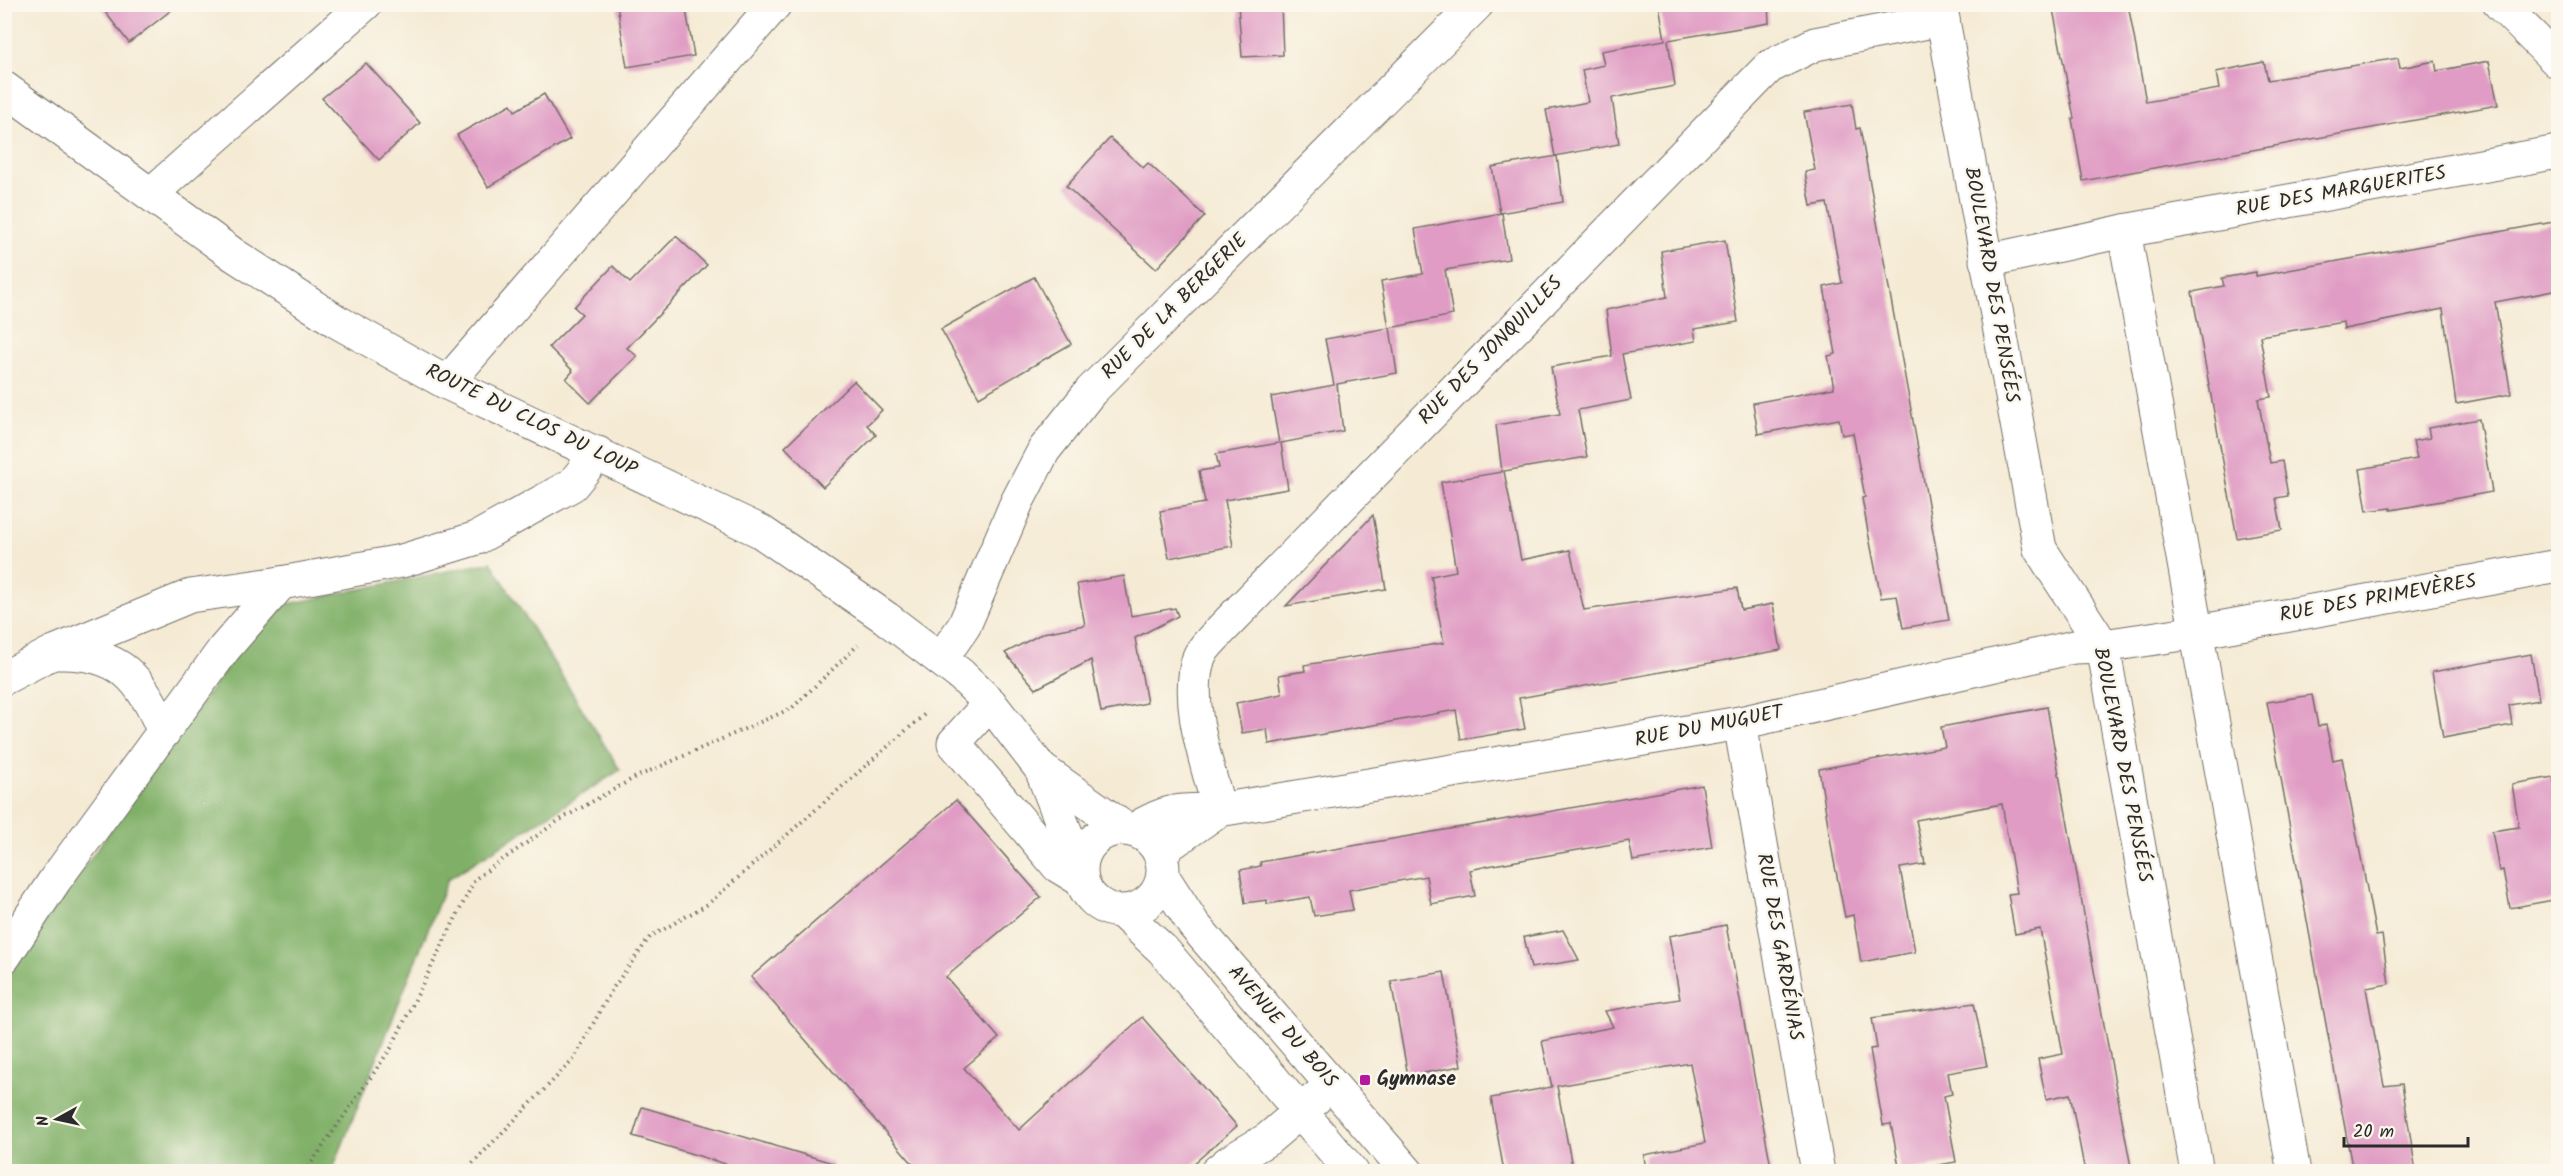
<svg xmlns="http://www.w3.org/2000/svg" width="2563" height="1176" font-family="Kalam,sans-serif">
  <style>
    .forest { fill: #80b068; stroke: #566e4a; stroke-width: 1.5 }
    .building { fill: #e09cc4 }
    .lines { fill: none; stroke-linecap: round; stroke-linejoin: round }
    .minor-casing { stroke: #726e66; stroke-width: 35 }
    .path { stroke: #726e66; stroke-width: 4; stroke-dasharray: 1.5 4.5; stroke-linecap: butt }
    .minor { stroke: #fff; stroke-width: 33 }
    .poi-dot { fill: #b5179e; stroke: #fbf7ec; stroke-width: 2 }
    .labels { text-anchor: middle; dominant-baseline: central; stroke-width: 5; stroke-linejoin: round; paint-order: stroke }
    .street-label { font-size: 20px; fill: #2b2b2b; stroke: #fbf7ec }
    .poi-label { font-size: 20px; font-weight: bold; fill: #2b2b2b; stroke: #fbf7ec; text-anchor: start }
  </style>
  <rect width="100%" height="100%" fill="#fbf7ec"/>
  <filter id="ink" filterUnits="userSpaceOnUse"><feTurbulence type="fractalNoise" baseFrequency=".0167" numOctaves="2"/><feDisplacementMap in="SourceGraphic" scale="12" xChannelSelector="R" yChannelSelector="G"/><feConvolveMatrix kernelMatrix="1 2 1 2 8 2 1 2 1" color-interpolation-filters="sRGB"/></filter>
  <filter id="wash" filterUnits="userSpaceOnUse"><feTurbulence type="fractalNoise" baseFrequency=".008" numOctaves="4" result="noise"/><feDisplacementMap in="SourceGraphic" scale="24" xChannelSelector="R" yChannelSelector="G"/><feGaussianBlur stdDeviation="1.35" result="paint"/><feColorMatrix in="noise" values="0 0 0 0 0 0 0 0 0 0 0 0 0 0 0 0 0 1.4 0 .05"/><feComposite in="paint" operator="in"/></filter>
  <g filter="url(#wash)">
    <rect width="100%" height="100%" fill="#f5ebd5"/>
    <!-- forest -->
    <polygon class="forest" points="491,562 620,770 448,879 332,1171 5,1172 5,978 269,608"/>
    <g id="blocks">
      <!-- building -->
      <g class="building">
        <polygon points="99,4 179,4 129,43"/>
        <polygon points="617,4 685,4 694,56 627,67"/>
        <polygon points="1238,4 1281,4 1283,55 1242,57"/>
        <polygon points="1659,4 1768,4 1769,23 1668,40 1675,86 1612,98 1619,144 1555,156 1546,110 1588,102 1582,70 1604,65 1601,51 1665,40"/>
        <polygon points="2052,4 2128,4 2146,102 2219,89 2216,72 2264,62 2268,80 2398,58 2400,68 2435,61 2437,71 2489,61 2498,105 2083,181 2072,119 2074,118"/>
        <polygon points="366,63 420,123 379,160 322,98"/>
        <polygon points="544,94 570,139 488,187 457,135 511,104 515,111"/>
        <polygon points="1852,104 1856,129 1860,128 1949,620 1903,628 1897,596 1881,598 1868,532 1862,498 1865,497 1853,433 1842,435 1839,419 1758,434 1753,403 1834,388 1828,356 1836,354 1824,287 1842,283 1827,203 1811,206 1805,172 1815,170 1804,112"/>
        <polygon points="1110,138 1143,168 1148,163 1205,216 1156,269 1066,186"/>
        <polygon points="1557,156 1563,202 1500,213 1492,167"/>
        <polygon points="1502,213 1509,259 1445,270 1453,315 1390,328 1397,373 1337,384 1343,431 1281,443 1288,489 1225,500 1233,546 1169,558 1160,511 1205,503 1199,471 1219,468 1216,454 1279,443 1271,397 1334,385 1325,339 1389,328 1381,281 1423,274 1415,229"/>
        <polygon points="2559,221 2559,290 2495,302 2511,394 2456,404 2443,309 2344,329 2343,322 2260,336 2271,397 2258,399 2270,463 2282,461 2288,496 2276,498 2282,530 2237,538 2192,292 2224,286 2222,278 2256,272 2256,276"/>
        <polygon points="676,236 707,265 627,348 637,356 590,403 566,379 573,371 549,347 582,314 574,307 613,266 630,283"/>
        <polygon points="1725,240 1738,322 1694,329 1696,341 1622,354 1631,400 1578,410 1587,457 1504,471 1521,560 1570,550 1584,610 1737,588 1741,610 1773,604 1781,650 1519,698 1525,729 1461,740 1456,710 1269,744 1267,729 1242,733 1236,703 1282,694 1279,675 1305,671 1304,665 1444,643 1431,576 1456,571 1441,482 1502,472 1496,425 1560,414 1551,367 1612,356 1606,310 1667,297 1661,251"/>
        <polygon points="1034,277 1071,344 979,397 941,329"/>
        <polygon points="854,381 882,410 867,425 876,435 823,487 785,447"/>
        <polygon points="2479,419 2492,492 2391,510 2391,508 2367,511 2360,469 2417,459 2413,441 2430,438 2428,428"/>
        <polygon points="1373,515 1386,589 1286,606 1333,557"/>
        <polygon points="1124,576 1131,616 1175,608 1178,616 1135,638 1147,703 1101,712 1091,660 1036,689 1005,653 1043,633 1085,625 1077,584"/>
        <polygon points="2531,654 2539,700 2509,705 2512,725 2443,738 2432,672"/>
        <polygon points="2312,695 2318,726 2326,725 2333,760 2342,758 2376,936 2382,935 2389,984 2366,988 2384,1086 2402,1084 2416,1172 2353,1172 2267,702"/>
        <polygon points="2047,707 2098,993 2132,1172 2085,1172 2070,1094 2046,1099 2038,1059 2063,1054 2040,929 2015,934 2008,894 2017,893 2002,804 1916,820 1925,864 1900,868 1915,952 1861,962 1853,915 1845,917 1833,856 1819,769 1945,747 1941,727"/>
        <polygon points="2553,777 2559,806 2559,899 2510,908 2503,870 2499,871 2492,831 2519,827 2512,784"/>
        <polygon points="1702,785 1712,847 1633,861 1629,841 1488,866 1470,870 1475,896 1431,904 1426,876 1349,890 1353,910 1314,916 1310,897 1267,904 1267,900 1245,903 1240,870 1261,866 1260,862"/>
        <polygon points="956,800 1041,897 946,977 999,1038 964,1068 1019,1130 1142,1017 1237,1126 1184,1172 920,1172 751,977"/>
        <polygon points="1726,925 1772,1172 1646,1172 1644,1155 1705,1143 1690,1063 1557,1086 1573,1172 1504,1172 1491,1098 1552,1087 1542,1041 1613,1027 1605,1011 1680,999 1669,936"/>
        <polygon points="1563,930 1579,960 1531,968 1524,937"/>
        <polygon points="1444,972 1461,1066 1408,1076 1391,981"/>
        <polygon points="1974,1003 1987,1066 1948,1073 1952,1094 1944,1096 1956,1162 1900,1172 1891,1124 1883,1125 1870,1049 1877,1048 1872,1018"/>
        <polygon points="642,1107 833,1163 832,1172 752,1172 633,1136"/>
      </g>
    </g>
  </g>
  <g filter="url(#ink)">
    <use href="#blocks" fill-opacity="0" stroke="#726e66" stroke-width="1.5"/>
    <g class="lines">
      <!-- minor casing -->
      <g class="minor-casing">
        <g id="minor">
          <polyline points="1940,4 2040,549 2103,646 2197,1172"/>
          <polyline points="2500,4 2558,62"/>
          <polyline points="4,88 234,255 336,321 447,383 760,531 886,618 961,675 990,703 1041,769 1080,869"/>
          <polyline points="151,194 365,4"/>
          <polyline points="2124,231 2294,1172"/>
          <polyline points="1986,261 2124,231 2558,152"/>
          <polyline points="447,383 775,4"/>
          <path d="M57 653C119 651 142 678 164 732"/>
          <polyline points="941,659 964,626 1017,502 1044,450 1091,391 1477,4"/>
          <polyline points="4,678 52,653 190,596 281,583 402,561 477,538 572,485 598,453"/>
          <polyline points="990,703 954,743 1058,866 1081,880"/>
          <polyline points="1740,723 1818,1172"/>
          <polyline points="1041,769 1124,828"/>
          <path d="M1219 810C1208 765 1184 703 1199 657 1202 649 1211 641 1216 635L1769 67 1815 44 1943 19"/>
          <circle cx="1122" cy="870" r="41"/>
          <path d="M1134 830C1166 809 1181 810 1219 810L1740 723 2074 647 2103 646 2197 632 2558 566"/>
          <polyline points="1159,852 1219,810"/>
          <polyline points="1163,877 1194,925 1407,1172"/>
          <polyline points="1122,912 1163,950 1352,1172"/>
          <polyline points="4,957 55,880 224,649 281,583"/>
          <polyline points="1217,1172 1229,1162 1268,1139 1316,1098"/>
        </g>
      </g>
      <!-- path -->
      <g class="path">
        <polyline points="305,1172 391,1048 475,879 558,821 634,778 792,708 858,645"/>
        <polyline points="464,1172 573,1060 613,988 650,937 708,904 926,713"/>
      </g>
      <!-- minor -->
      <use href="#minor" class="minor"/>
    </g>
  </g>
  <!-- markers -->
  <rect class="poi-dot" x="1359" y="1074" width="12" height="12" rx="3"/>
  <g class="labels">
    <!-- street labels -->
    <g class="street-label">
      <text transform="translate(2341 192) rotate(-10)">RUE DES MARGUERITES</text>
      <text transform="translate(1991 285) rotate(80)">BOULEVARD DES PENSÉES</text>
      <text transform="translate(1175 307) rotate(-45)">RUE DE LA BERGERIE</text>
      <text transform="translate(1491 351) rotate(-46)">RUE DES JONQUILLES</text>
      <text transform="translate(531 421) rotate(26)">ROUTE DU CLOS DU LOUP</text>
      <text transform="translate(2378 599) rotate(-10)">RUE DES PRIMEVÈRES</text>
      <text transform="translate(1709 727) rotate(-11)">RUE DU MUGUET</text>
      <text transform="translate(2122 765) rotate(79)">BOULEVARD DES PENSÉES</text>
      <text transform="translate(1779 947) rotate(80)">RUE DES GARDÉNIAS</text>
      <text transform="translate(1282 1027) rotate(49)">AVENUE DU BOIS</text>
    </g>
    <!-- poi labels -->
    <g class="poi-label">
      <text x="1377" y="1080">Gymnase</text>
    </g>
  </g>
  <!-- margin -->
  <rect width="2563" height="1176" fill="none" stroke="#fbf7ec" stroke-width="24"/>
  <!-- north arrow -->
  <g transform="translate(57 1119) rotate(262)" stroke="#fbf7ec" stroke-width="4.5" paint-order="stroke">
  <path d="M0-4.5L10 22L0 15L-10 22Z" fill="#2b2b2b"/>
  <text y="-9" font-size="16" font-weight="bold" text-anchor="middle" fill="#2b2b2b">N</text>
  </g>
  <!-- scale -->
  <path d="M2344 1137v9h124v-9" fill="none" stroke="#2b2b2b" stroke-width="3"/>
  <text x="2353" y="1137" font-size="18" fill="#2b2b2b" stroke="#fbf7ec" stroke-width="4.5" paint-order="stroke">20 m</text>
</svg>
